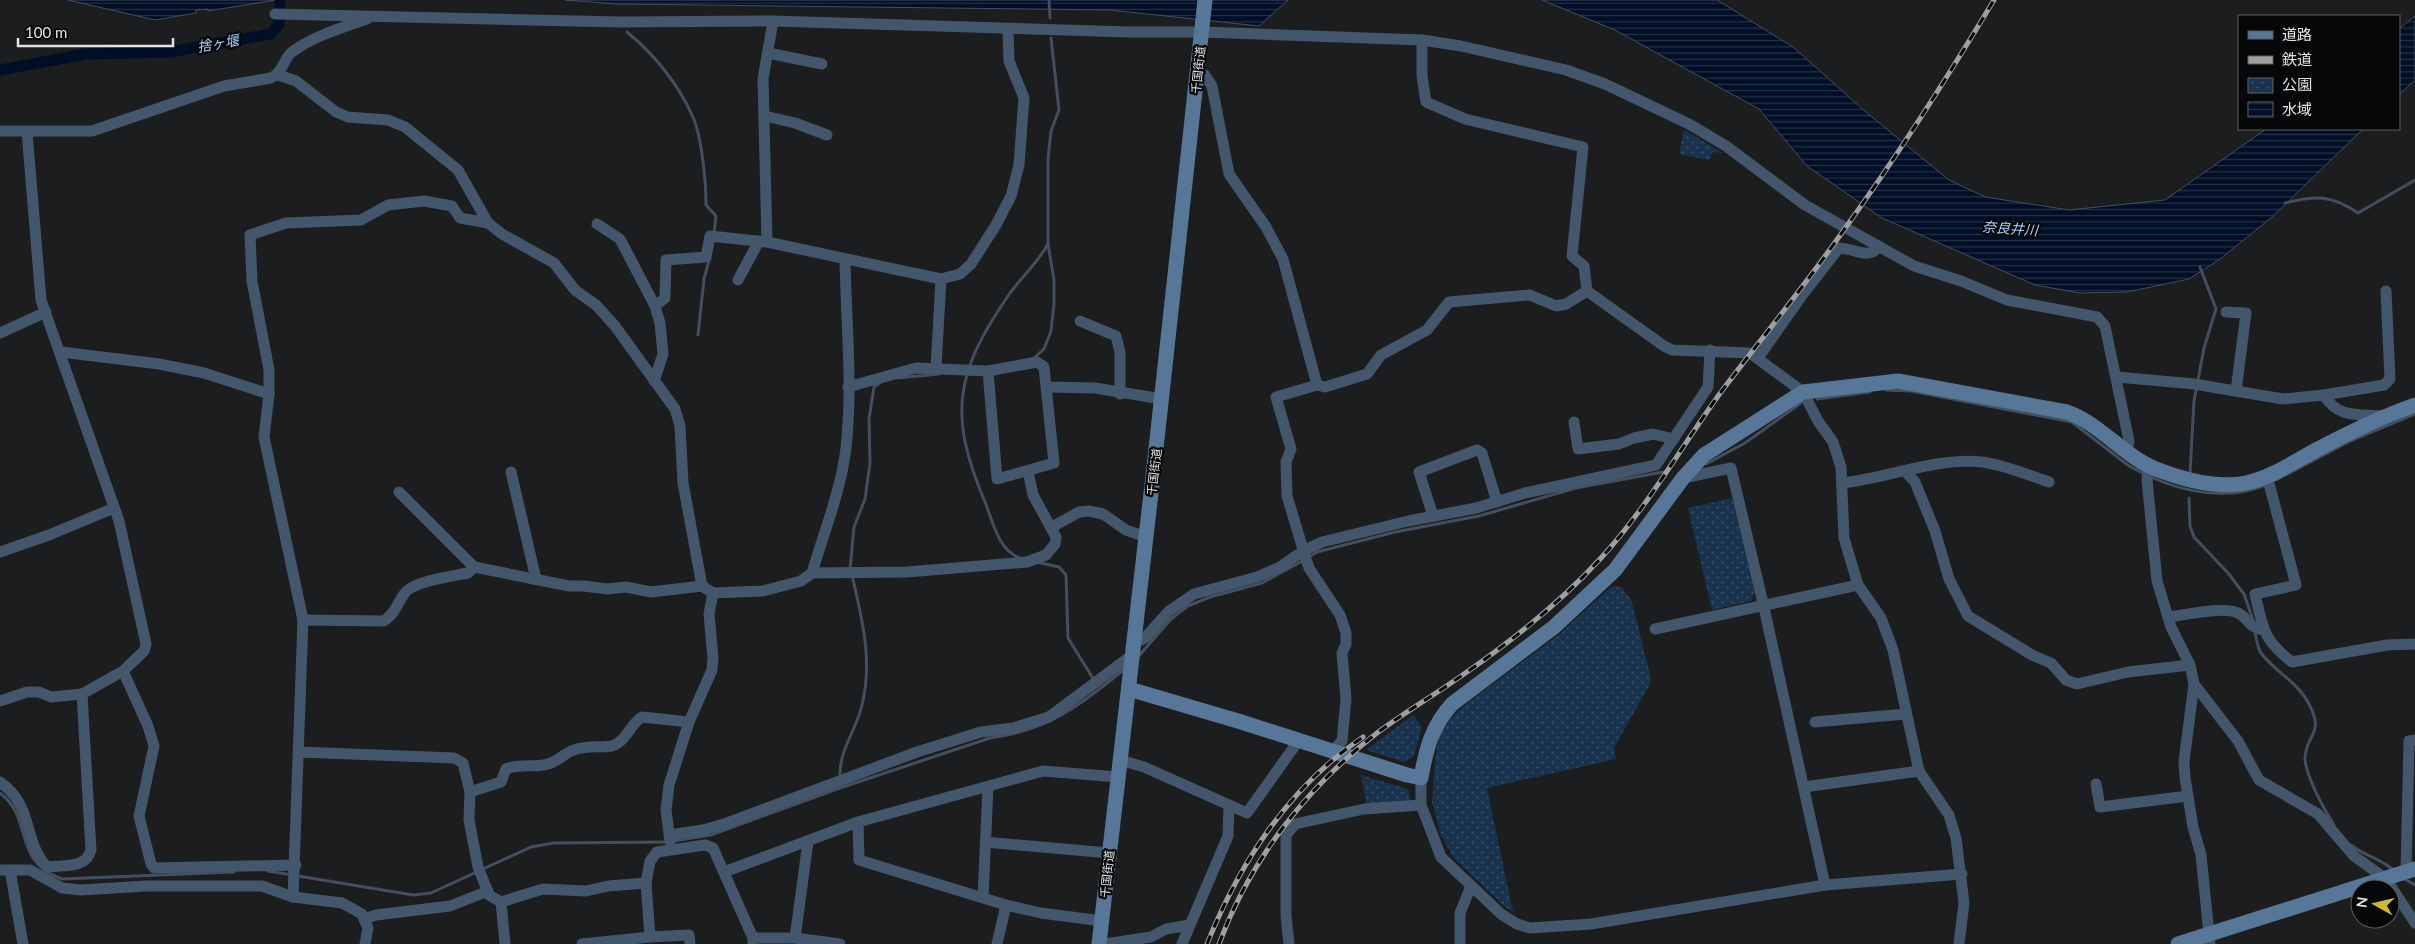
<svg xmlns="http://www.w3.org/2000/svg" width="2415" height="944" font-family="Lato,'Noto Sans JP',sans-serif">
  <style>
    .park { fill: url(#park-dots) }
    .water { fill: url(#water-rules); stroke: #444e5f }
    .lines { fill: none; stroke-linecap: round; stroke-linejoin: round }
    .stream { stroke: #444e5f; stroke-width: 3 }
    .canal { stroke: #000e26; stroke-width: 11 }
    .street { stroke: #43566b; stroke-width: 11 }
    .secondary { stroke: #577698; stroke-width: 15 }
    .rail-casing { stroke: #9d9fa1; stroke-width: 5 }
    .rail { stroke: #060708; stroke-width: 3; stroke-dasharray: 9; stroke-linecap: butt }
    .labels { text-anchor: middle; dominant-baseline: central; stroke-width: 4.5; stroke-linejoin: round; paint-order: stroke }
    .street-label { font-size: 12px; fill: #e2e4e5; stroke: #060708 }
    .water-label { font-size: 14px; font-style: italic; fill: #a8d0fc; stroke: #060708 }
  </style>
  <defs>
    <pattern id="park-dots" width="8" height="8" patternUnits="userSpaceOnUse" patternTransform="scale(1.25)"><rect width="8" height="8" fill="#19334e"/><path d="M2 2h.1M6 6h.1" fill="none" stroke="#3a5067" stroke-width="1.8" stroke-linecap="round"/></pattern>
    <pattern id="water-rules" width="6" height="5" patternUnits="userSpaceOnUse" patternTransform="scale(1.25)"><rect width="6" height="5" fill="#000e26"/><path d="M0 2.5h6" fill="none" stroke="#253145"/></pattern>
  </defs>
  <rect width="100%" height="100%" fill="#1b1d1f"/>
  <!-- park -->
  <g class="park">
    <polygon points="1684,130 1723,153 1712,152 1710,160 1679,154"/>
    <polygon points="1732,498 1755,593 1751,601 1712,610 1688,508"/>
    <polygon points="1614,586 1621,587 1631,599 1651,678 1650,684 1614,748 1616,759 1487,788 1513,912 1504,906 1454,858 1441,836 1432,802 1435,759 1440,734 1450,719 1466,704 1561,633 1606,591"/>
    <polygon points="1413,715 1422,727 1414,756 1404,762 1366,750"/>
    <polygon points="1361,775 1408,789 1411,801 1369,805 1366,802"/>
  </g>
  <!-- water -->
  <g class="water">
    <polygon points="68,0 276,0 208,11 208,9 196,10 196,13 155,20"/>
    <polygon points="565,0 1288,0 1259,26 1110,10 616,4"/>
    <polygon points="1542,0 1717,0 1793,47 1867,113 1949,180 1985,197 2069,210 2165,200 2266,129 2363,129 2272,217 2220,259 2189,279 2127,292 2080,293 2035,285 1882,218 1807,166 1759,109 1615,30"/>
    <polygon points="2415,16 2415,80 2399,95 2399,29"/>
  </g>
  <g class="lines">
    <!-- stream -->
    <g class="stream">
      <polyline points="1049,0 1050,18"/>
      <path d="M627 32C655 55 678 84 693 117 702 138 706 182 706 205L716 216 714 234"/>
      <path d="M2285 203C2315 195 2332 195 2358 213L2415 180"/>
      <polyline points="698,335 704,279 710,257"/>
      <polyline points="1034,358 1044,349 1051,331 1054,304 1054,280 1048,244 1048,159 1051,131 1059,110 1051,38"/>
      <polyline points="898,378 939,374"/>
      <polyline points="1886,390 1911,391 2072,422 2129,466 2145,474"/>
      <polyline points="1817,399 1870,392"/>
      <polyline points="1706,464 1745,443 1801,403"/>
      <polyline points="2190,473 2194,401 2204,348 2216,309 2200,267"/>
      <path d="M2151 477C2188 494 2230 500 2268 484"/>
      <polyline points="2276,480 2350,441 2415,414"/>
      <polyline points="2189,498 2190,526 2194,537 2228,573 2244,594 2254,623"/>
      <polyline points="1309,557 1317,552 1395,532 1479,516 1576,488 1663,472"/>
      <path d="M1020 558C998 550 993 522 985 502 948 415 955 373 1008 296 1021 277 1037 264 1048 244"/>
      <polyline points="1036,562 1059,567 1066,575 1068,638 1094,680"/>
      <polyline points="850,569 854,527 865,499 870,463 869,419 874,387 881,382"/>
      <path d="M2255 631C2256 638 2257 647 2261 653 2275 672 2298 682 2309 704 2325 734 2306 734 2305 758 2305 775 2325 811 2334 825"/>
      <polyline points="1137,658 1171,619 1188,606 1210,597 1262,583 1304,560"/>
      <path d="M840 777C839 750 856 731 862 705 873 660 862 619 852 575"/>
      <path d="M0 793C34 818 11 861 62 879L234 872"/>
      <path d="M673 841 711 835 840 788 990 738C1050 730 1079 705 1125 669"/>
      <path d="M2351 845C2366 857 2383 859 2394 871"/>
      <polyline points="268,871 413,895 431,893 531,847 554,843 666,842"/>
      <polyline points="2403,878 2415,885"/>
    </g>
    <!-- canal -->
    <g class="canal">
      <polyline points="280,8 280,0"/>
      <polyline points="0,70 86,54 170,52 271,34 279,24 279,19"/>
    </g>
    <!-- street -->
    <g class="street">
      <polyline points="275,14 620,22 773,21 1129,32 1202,32 1422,40 1461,46 1566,70 1605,84 1689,124 1726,146 1805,205 1914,266 1961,281 2007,300 2097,317 2105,326 2129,441 2127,450"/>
      <polyline points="1422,40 1422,76 1426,102 1465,119 1583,147 1572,256 1584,266 1587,291 1664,346 1672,350 1750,353 1803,392 1818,421 1833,442 1841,467 1844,538 1858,585 1881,618 1893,650 1919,771 1949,815 1956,838 1964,903 1959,944"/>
      <polyline points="768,53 822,64"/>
      <polyline points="1198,72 1205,75 1212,86 1229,174 1266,227 1283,259 1317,385"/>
      <polyline points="278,75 296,81 336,112 348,117 388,120 405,127 458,170 488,223 502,234 554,263 575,290 596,305 615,326 675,409 680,426 683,483 702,586"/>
      <polyline points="765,116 795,123 827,135"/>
      <path d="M0 131H92L224 86 271 78C283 73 283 59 292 52 314 36 341 28 367 19"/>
      <polyline points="597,224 620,239 655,306"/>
      <polyline points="767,242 763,79 773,21"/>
      <polyline points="738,280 759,241"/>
      <polyline points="2226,312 2246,313 2236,391"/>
      <polyline points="1080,321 1116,336 1120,352 1120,394"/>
      <polyline points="0,333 46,312"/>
      <polyline points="61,352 159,364 204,373 269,394"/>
      <path d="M1758 358 1803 294 1839 248C1854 248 1869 261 1879 246"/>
      <polyline points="936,367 941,279"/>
      <path d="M2117 377 2194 384 2283 399 2324 395C2338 419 2359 414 2384 416"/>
      <polyline points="654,381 663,354 660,323 655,306 665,298 666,260 706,257 710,236 767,242 941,279 960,274 971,264 996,225 1011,196 1019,165 1024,98 1009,61 1008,29"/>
      <polyline points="848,387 916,368 988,371 1037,362 1044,367 1054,463 997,479 988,371"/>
      <polyline points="1046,387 1095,388 1162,399"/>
      <polyline points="2324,395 2384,385 2390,379 2386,291"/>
      <polyline points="1574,422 1578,449 1619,444 1634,438 1653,434 1674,439"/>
      <polyline points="2148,466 2147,480 2157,581 2171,627 2190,665 2194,684 2184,761 2185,778 2193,827 2201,855 2210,944"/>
      <polyline points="1905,471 1915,482 1935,531 1949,579 1968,616 2032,655 2051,663 2066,680 2077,684 2128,672 2190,665"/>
      <polyline points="511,472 536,579"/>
      <path d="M2267 476 2296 585 2255 594C2263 628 2263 640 2292 662L2387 645 2415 644"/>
      <polyline points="1683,478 1731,468 1763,603 1825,885"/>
      <path d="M1842 483C1886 478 1938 457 1982 462 2005 465 2028 475 2049 482"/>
      <polyline points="399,492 474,567"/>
      <polyline points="1433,516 1419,472 1477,450 1482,453 1497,502"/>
      <polyline points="1052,527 1079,512 1089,511 1103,514 1126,530 1146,537"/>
      <polyline points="0,552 49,535 114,508"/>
      <polyline points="812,573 907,572 1027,562 1046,555 1055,544 1056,537 1033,495 1028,471"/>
      <path d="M2168 617C2185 615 2224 606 2238 613 2249 618 2246 626 2263 630"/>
      <path d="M303 620 384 621C396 613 397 603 405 593 413 581 453 576 468 573L474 567 569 586H584L607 589 626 587 651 592 702 586 713 593 763 591 801 581 812 573C824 532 841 490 846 448 853 386 846 321 845 260"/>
      <polyline points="1655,629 1858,585"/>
      <polyline points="1133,644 1145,638 1169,611 1194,594 1257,577 1280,567 1303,551 1322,542 1408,521 1476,508 1525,493 1656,465 1708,387 1710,350"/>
      <polyline points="123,671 148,726 154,746 139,816 151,864 154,868 296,865"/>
      <polyline points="2194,684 2238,741 2259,780 2318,814 2354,856 2386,879 2415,923"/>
      <polyline points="0,701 27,692 39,692 51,697 82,694 123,671 144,651 146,644 119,521 41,300 27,132"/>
      <polyline points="1815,722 1906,714"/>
      <polyline points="1333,751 1342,741 1346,699 1342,653 1346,644 1346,633 1340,615 1309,568 1305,556 1287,496 1286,462 1291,449 1276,397 1317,385 1325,387 1367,374 1381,355 1427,330 1449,302 1530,295 1556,306 1566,304 1587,291"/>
      <polyline points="299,752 454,758 463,763 470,792 469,820 478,867 489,895 501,902 543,889 586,891 608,886 646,883 650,861 657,852 705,845 713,848 753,938 753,944"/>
      <polyline points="1120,760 1144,767 1247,813 1299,740"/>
      <polyline points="1421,778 1421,805 1441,857 1501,914 1517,924 1530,928 1591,924 1825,885 1962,874"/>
      <path d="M0 782C35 807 22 840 47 867 64 865 86 869 91 850L82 694"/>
      <polyline points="2096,784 2100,807 2188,796"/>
      <polyline points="1804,787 1919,771"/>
      <path d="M470 792 501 782 506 769C519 764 531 767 544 765 558 763 563 753 574 750 587 745 600 748 612 746 626 742 631 723 642 717L689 722"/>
      <polyline points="858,822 859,860 1006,905 1041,913 1102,921"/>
      <polyline points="669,835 703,830 727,823 917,752 981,732 1013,728 1049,717 1131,656"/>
      <polyline points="670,841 666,810 669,785 689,722 712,670 713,658 709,614 713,593"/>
      <polyline points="985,842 1109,853"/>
      <polyline points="0,870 30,870 62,888 81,890 146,886 262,886 293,897 342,903 362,914 368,928 365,944"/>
      <polyline points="10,870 23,944"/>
      <polyline points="724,872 858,822 1043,771 1118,777"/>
      <polyline points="2406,872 2409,741 2415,740"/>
      <polyline points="293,897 303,620 264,437 269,394 269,370 252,281 250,235 286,223 361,220 388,205 424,201 452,206 460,218 488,223"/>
      <polyline points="983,897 988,787"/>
      <polyline points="501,902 505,944"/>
      <polyline points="364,919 376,915 450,906 488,891"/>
      <polyline points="650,937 689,935 690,944"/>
      <polyline points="753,938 795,938 840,944"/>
      <polyline points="795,938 808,842"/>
      <polyline points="582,944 650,937 646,883"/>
      <polyline points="997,944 1006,905"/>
      <polyline points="1105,944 1151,937 1166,929 1190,925"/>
      <polyline points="1182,944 1228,836 1229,805"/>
      <polyline points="1289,944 1286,916 1286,835 1295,824 1364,809 1421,805"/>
      <polyline points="1460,944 1460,913 1471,886"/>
    </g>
    <!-- secondary -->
    <g class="secondary">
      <path d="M1129 689 1238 721 1407 775 1421 778C1426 749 1432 726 1452 704L1554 627 1615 570 1683 478 1704 455 1803 392 1898 381 2067 412C2101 424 2123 456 2156 469 2184 480 2216 489 2246 483 2271 478 2295 461 2318 449 2350 432 2381 417 2415 405"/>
      <polyline points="1099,944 1153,476 1205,0"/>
      <polyline points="2178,944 2415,869"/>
    </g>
    <!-- rail casing -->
    <g class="rail-casing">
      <g id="rail">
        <path d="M1207 944C1240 862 1289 787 1363 737"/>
        <path d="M1219 944C1250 860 1306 788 1377 733 1405 712 1436 694 1464 674 1513 640 1561 602 1601 558 1647 508 1681 447 1721 392 1761 339 1803 288 1841 234 1896 158 1946 80 1994 0"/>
      </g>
    </g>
    <!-- rail -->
    <use href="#rail" class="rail"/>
  </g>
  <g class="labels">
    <!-- street labels -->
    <g class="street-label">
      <text transform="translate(1198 70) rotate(-84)">千国街道</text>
      <text transform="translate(1154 472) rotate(-83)">千国街道</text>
      <text transform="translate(1107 874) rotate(-84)">千国街道</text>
    </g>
    <!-- water labels -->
    <g class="water-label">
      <text transform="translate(218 43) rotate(-10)">捨ヶ堰</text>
      <text transform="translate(2010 228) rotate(4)">奈良井川</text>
    </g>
  </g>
  <!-- legend -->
  <rect x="2238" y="15" width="162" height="115" fill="#060708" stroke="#5e5f60"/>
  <rect x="2248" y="31" width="25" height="8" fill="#577698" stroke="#5e5f60"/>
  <text x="2282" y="40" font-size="15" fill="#e2e4e5">道路</text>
  <rect x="2248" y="56" width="25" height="8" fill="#9d9fa1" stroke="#5e5f60"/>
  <text x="2282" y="65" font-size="15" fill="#e2e4e5">鉄道</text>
  <rect x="2248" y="78" width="25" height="15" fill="url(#park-dots)" stroke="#5e5f60"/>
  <text x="2282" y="90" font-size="15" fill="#e2e4e5">公園</text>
  <rect x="2248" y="102" width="25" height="15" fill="url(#water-rules)" stroke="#5e5f60"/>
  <text x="2282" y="115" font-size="15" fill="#e2e4e5">水域</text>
  <!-- north arrow -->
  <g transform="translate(2375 904) rotate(278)"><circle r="24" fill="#060708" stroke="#5e5f60"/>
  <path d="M0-4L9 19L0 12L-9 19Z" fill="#ccb939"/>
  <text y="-8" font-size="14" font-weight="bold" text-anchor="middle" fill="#e2e4e5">N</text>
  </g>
  <!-- scale -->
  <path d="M18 38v8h155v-8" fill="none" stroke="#e2e4e5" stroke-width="2.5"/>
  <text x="25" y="38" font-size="15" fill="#e2e4e5" stroke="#060708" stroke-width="4" paint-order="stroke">100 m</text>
</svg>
